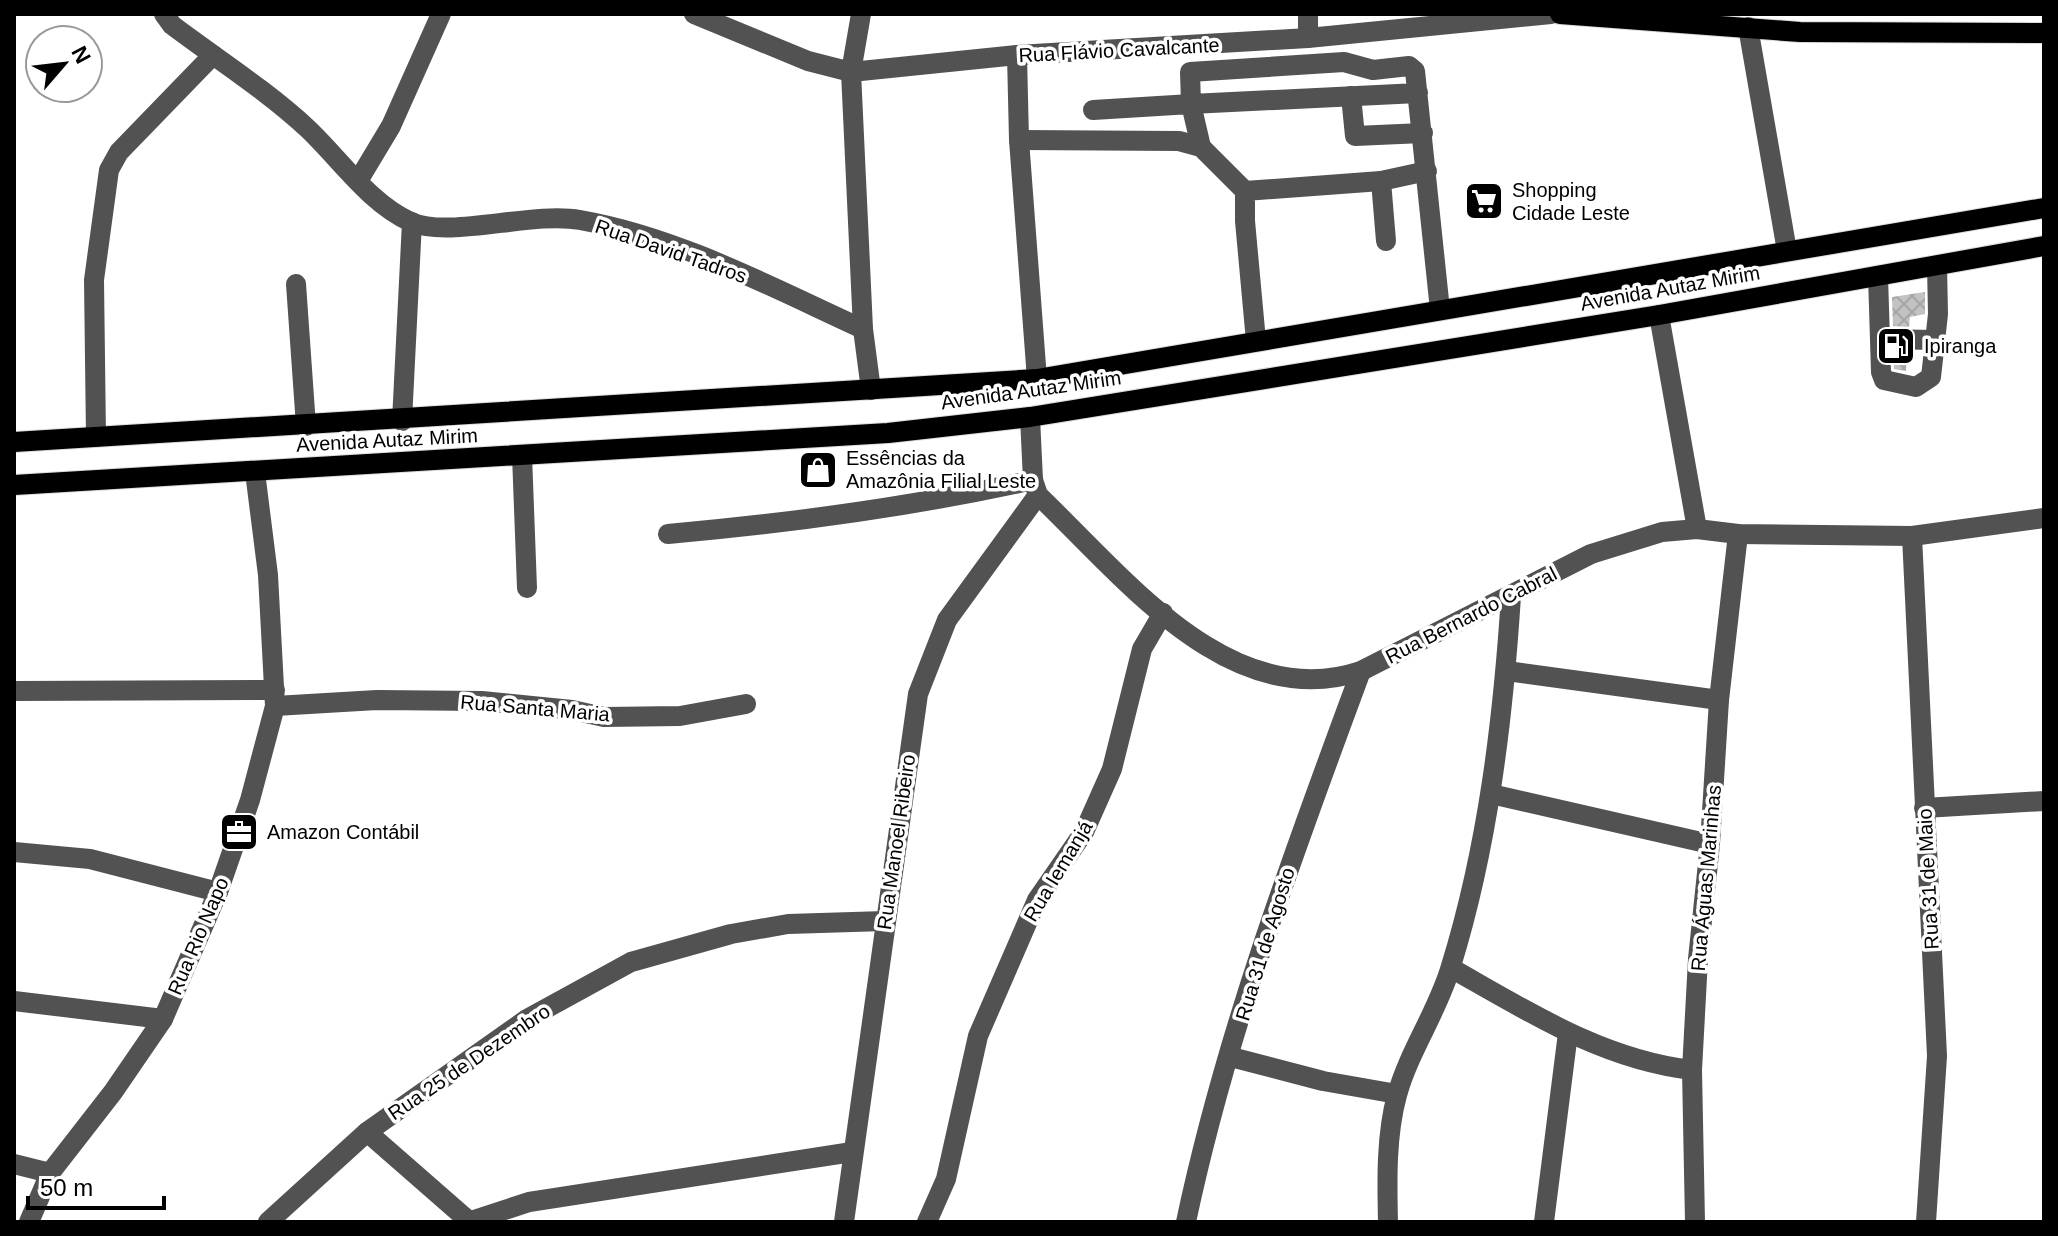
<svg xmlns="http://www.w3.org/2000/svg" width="2058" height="1236" font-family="Helvetica,sans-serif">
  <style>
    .building { fill: url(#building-cross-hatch) }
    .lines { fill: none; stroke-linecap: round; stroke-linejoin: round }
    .major-casing { stroke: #dbdbdb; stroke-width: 22 }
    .minor { stroke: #525252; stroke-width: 20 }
    .major { stroke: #000; stroke-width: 20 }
    .labels { text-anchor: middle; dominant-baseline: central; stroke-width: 7; stroke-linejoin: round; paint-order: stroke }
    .street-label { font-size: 20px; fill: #000; stroke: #fff }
    .poi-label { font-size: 20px; fill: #000; stroke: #fff; text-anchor: start }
  </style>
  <defs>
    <pattern id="building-cross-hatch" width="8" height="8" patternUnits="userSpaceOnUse" patternTransform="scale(2)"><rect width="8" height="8" fill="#c2c2c2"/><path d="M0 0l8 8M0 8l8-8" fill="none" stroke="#a5a5a5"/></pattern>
  </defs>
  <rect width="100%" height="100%" fill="#fff"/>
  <!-- building -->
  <g class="building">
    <polygon points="1925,292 1925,314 1910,317 1909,327 1893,326 1892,297"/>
    <polygon points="1893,352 1907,352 1906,371 1894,369"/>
  </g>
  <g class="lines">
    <!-- major casing -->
    <g class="major-casing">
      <g id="major">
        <polyline points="1560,14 1800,32 2044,33"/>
        <polyline points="14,442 1037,379 2044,208"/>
        <polyline points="14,485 888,433 1030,417 1659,315 2044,246"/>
      </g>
    </g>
    <!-- minor -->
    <g class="minor">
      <path d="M164 14 172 25C217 59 266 90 307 128 340 159 369 203 411 222 450 239 532 211 580 220 678 237 773 288 863 329"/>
      <polyline points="694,14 808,61 851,72 1017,55 1308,38 1551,14"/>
      <polyline points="861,14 851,72 863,329 871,390"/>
      <polyline points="1308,14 1308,38"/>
      <polyline points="1748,27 1787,251"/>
      <polyline points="1017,55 1019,140 1037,379"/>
      <polyline points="1418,93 1191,104 1190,72 1344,62 1373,70 1409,66 1415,71 1440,310"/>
      <polyline points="1351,96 1355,136 1423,133"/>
      <polyline points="1093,110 1191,104 1201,147"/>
      <polyline points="1019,140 1179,141 1201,147 1245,191"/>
      <polyline points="358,181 391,126 441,14"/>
      <polyline points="1386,241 1381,181 1427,171"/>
      <polyline points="1878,276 1881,372 1884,380 1916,387 1931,377 1938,314 1937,266"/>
      <polyline points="296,284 306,426"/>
      <polyline points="1659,315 1697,529"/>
      <polyline points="1881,339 1934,340"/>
      <polyline points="1256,341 1245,221 1245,191 1381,181"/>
      <path d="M1030 417 1033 480 1038 495C1122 575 1230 715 1361 671L1591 554 1662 532 1697 529 1738 534 1912 536 2044 518"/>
      <polyline points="402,421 412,222"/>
      <polyline points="96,437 94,280 109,170 119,152 213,55"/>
      <polyline points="522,455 527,588"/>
      <path d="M668 534C791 523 912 507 1033 480"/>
      <polyline points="1912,536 1937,1056 1926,1222"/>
      <polyline points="1507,671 1719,700"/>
      <polyline points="14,691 275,690"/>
      <polyline points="275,706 377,700 482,701 572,710 604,717 680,716 746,704"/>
      <polyline points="1491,794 1710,844"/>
      <polyline points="1924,808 2044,801"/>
      <polyline points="14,852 90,859 218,892"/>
      <path d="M1451 968C1527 1011 1603 1060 1692 1070"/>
      <polyline points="14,1001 163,1019"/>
      <polyline points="1231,1057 1323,1081 1397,1094"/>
      <polyline points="367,1132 470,1222"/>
      <polyline points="14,1164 50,1173"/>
      <polyline points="29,1222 50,1173 113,1092 163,1019 218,892 250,800 275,706 268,575 255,472"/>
      <polyline points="268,1222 367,1132 527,1019 631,962 731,934 788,924 885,921"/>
      <polyline points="468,1222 529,1202 852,1152"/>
      <polyline points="844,1222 918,694 947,620 1038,495"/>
      <polyline points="927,1222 946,1179 978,1036 1037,900 1084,832 1112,769 1142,649 1163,613"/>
      <path d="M1186 1222C1226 1033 1294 852 1361 671"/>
      <path d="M1388 1222C1387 1181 1386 1135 1397 1095 1409 1051 1438 1011 1451 966 1488 846 1503 720 1511 596"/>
      <polyline points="1544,1222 1568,1033"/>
      <polyline points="1695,1222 1692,1070 1698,959 1710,844 1719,700 1738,534"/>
    </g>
    <!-- major -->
    <use href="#major" class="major"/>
  </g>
  <!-- icons -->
  <defs>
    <g id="supermarket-square" transform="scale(2)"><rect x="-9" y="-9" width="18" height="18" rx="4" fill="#000" stroke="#fff"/><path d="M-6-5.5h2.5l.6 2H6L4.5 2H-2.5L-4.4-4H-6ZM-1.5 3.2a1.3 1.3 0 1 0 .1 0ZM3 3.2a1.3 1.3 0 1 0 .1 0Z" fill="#fff"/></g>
    <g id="fuel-square" transform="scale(2)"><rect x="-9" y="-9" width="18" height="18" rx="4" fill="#000" stroke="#fff"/><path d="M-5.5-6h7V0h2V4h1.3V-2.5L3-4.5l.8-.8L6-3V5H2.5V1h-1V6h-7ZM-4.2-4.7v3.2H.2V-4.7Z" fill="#fff"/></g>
    <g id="shop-square" transform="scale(2)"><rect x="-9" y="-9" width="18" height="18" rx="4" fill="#000" stroke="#fff"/><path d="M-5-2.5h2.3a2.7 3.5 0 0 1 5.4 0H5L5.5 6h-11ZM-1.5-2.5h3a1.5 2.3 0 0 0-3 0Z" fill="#fff"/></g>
    <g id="office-square" transform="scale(2)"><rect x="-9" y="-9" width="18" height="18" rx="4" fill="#000" stroke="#fff"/><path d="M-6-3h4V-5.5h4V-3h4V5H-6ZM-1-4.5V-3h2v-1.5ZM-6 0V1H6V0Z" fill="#fff"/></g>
  </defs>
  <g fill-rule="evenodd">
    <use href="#supermarket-square" x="1484" y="201"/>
    <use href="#fuel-square" x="1896" y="346"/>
    <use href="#shop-square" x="818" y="470"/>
    <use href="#office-square" x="239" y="832"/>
  </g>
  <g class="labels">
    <!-- street labels -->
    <g class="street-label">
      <text transform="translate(1119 50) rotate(-3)">Rua Flávio Cavalcante</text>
      <text transform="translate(671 251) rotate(19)">Rua David Tadros</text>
      <text transform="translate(1670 288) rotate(-10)">Avenida Autaz Mirim</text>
      <text transform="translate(1031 390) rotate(-8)">Avenida Autaz Mirim</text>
      <text transform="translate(387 440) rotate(-3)">Avenida Autaz Mirim</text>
      <text transform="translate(1471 615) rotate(-27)">Rua Bernardo Cabral</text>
      <text transform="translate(535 708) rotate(5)">Rua Santa Maria</text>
      <text transform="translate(896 842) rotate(-82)">Rua Manoel Ribeiro</text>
      <text transform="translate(1058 871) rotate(-59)">Rua Iemanjá</text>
      <text transform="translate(1706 878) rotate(-85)">Rua Águas Marinhas</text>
      <text transform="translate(1928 879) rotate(-93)">Rua 31 de Maio</text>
      <text transform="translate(198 936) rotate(-67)">Rua Rio Napo</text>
      <text transform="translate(1265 944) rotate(-73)">Rua 31 de Agosto</text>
      <text transform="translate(469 1062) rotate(-34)">Rua 25 de Dezembro</text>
    </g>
    <!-- poi labels -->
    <g class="poi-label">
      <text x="1512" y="190">Shopping<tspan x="1512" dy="23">Cidade Leste</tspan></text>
      <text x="1924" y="346">Ipiranga</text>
      <text x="846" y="458">Essências da<tspan x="846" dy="23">Amazônia Filial Leste</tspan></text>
      <text x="267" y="832">Amazon Contábil</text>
    </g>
  </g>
  <!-- border -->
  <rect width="2058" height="1236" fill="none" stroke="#000000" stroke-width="32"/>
  <!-- north arrow -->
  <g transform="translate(64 64) rotate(62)"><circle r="38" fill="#ffffff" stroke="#999999" stroke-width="2"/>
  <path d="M0-6L14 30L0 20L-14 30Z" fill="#000000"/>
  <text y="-12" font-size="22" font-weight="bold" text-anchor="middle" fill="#000000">N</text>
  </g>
  <!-- scale -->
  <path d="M28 1196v12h136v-12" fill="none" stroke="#000000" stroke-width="4"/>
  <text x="40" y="1196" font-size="24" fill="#000000" stroke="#ffffff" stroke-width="6" paint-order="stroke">50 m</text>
</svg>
